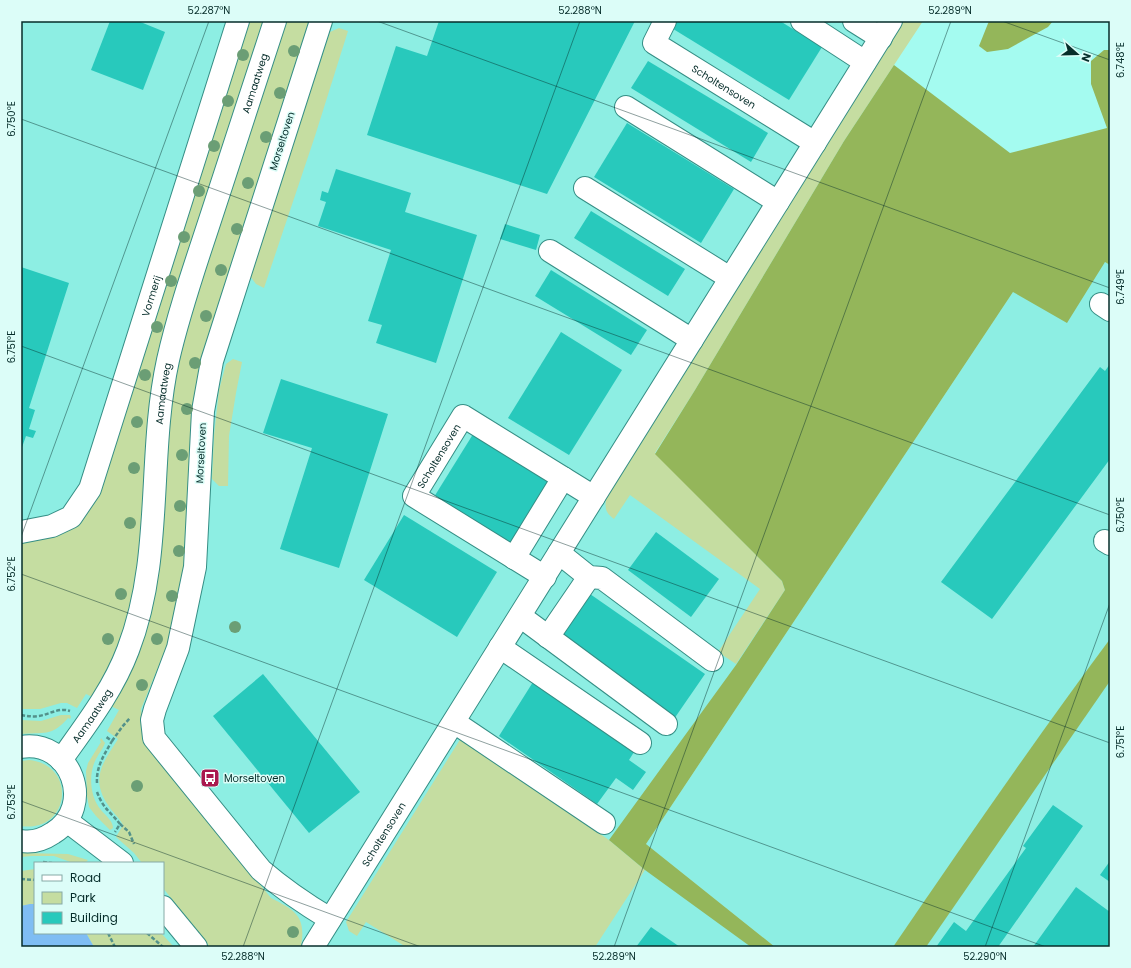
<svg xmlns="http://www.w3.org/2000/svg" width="1131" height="968" font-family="Poppins,sans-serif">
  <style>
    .built { fill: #8deee3; fill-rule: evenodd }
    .green { fill: #c5dda1 }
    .forest { fill: #94b65a }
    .water { fill: #7fbdf3 }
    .building { fill: #28c9bc }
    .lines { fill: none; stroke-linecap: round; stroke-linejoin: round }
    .minor-casing { stroke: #358e85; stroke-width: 24 }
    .major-casing { stroke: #358e85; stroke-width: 24 }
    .path { stroke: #53918a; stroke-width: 2.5; stroke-dasharray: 4 2; stroke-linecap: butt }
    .minor { stroke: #fff; stroke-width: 22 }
    .major { stroke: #fff; stroke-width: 22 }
    .tree { fill: #6b9e75 }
    .ticks { fill: none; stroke: #062d2a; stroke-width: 1; stroke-opacity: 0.45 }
    .labels { text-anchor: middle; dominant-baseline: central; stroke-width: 3; stroke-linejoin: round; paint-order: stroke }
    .street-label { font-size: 10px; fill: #062d2a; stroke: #dcfdf8 }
    .poi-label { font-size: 10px; fill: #062d2a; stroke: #dcfdf8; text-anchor: start }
    .neatline { fill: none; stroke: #062d2a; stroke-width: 1.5 }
    .ticks-label { font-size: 10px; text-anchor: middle; fill: #062d2a }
  </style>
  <rect width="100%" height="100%" fill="#a4fbf0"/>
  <!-- built -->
  <g class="built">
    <path d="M21 21H913L634 472 798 584 632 840 764 947H21ZM35 863H163V933H35Z"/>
    <polygon points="1106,262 1110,265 1110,947 775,947 646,844 1013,292"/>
  </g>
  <!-- green -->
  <g class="green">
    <path d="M248 21H311L196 388 190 449 187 563 168 643 141 709 147 745 271 898C297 911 306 917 301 947H210L163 888V863H142L134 853 116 837 123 825C119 817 112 812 108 805 90 778 103 763 118 739L107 731 119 710 86 694 77 708 67 703H61L40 709H21V542L83 518Z"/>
    <path d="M902 21H923L844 141 695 390 655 453 782 581 785 590 736 664 718 652 760 589 630 495 614 519C605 512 605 509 606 498Z"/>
    <polygon points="339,28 348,31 315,136 264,288 256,284 250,276 330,32"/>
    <polygon points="233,359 242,362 236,393 229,436 228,486 219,486 212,479 214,435 219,390 226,364"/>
    <path d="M61 715H70L71 717 70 719 68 718C52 737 43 732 21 734V720L41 721Z"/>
    <path d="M101 738 105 743C103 749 99 753 96 759 88 774 90 797 101 810 106 816 113 821 113 828L110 830 96 816 89 807 87 796 86 771 88 763 101 742 100 741Z"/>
    <polygon points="461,738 609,840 645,870 595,947 406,947 366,922 357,936 349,931 346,922"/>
    <path d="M29 760C78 765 70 833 21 826V761Z"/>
    <polygon points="21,853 68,854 88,860 85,863 73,863 54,856 32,856 21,857"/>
    <polygon points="35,869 35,904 21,906 21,871"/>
    <polygon points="86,933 161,933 174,947 94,947"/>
  </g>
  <!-- forest -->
  <g class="forest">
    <polygon points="989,21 1053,21 1048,27 1008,49 987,52 979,46"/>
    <polygon points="1104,50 1110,50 1110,265 1105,262 1067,323 1013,292 646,844 775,947 751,947 645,870 609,840 736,665 785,590 782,581 655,454 695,390 844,141 894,65 1010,153 1107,128 1091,84 1091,61"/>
    <path d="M1110 639V681L926 947H893C964 843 1035 740 1110 639Z"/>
  </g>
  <!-- water -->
  <polygon class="water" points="30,904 35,904 35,933 86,933 94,947 21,947 21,906"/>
  <!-- building -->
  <g class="building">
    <polygon points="110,21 138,21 165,32 143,90 91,70"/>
    <polygon points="439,21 635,21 547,194 367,135 396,46 427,56"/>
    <polygon points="674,21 780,21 822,47 789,100 670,27"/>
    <polygon points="648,61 768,133 751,162 631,88"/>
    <polygon points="627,123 734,189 701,243 594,177"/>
    <polygon points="336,169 411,193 405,212 477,235 436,363 376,343 382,325 368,321 391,250 318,226 326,202 320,200 322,191 328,193"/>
    <polygon points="591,211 685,269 668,296 574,238"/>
    <polygon points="505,224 540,235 536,250 500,239"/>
    <polygon points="21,267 69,283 29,408 35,410 29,429 36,431 33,438 26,436 21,450"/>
    <polygon points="551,270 647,330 631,355 535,296"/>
    <polygon points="561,332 622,370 569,455 508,418"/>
    <polygon points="1110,364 1110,459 992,619 941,582 1100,367 1105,371"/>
    <polygon points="281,379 388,414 339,568 280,549 312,448 263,433"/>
    <polygon points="475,431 554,480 514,546 434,497"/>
    <polygon points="404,515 497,572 457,637 364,580"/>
    <polygon points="656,532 719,579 691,617 628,570"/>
    <polygon points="590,594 705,674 674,719 559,640"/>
    <polygon points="263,674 360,792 309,833 213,716"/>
    <polygon points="533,682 634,752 629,760 646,772 633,790 616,778 597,804 499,736"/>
    <polygon points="1053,805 1083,826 998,947 936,947 954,922 966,931 1026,848 1023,846"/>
    <polygon points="1110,861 1110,882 1100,875"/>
    <polygon points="1076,887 1110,912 1110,947 1033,947"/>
    <polygon points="651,927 680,947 636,947"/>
  </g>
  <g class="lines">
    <!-- minor casing -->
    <g class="minor-casing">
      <g id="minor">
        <path d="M321 21 212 361 203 411 195 567 178 648 155 709 152 720 154 738 261 870C283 889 305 904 330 919"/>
        <path id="s1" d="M665 21 654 43 815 143"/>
        <polyline points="802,21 865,62"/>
        <polyline points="854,21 881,38"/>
        <polyline points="626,107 778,202"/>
        <polyline points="585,188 730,278"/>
        <polyline points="550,251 692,340"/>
        <polyline points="1101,304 1110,310"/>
        <path id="s2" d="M21 532 52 526 71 517 90 489 238 21"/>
        <polyline points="1105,541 1110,544"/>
        <polyline points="559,553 589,577 602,578 712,660"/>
        <polyline points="514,558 563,478"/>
        <path id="s3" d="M545 577 414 496 463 416 594 497"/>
        <polyline points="520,616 666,724"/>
        <polyline points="548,637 589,577"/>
        <polyline points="500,647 640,743"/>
        <polyline points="454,722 604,823"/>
        <polyline points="67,821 122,863"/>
        <polyline points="163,907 196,947"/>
        <path id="s4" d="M313 947 891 21"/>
      </g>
    </g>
    <!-- major casing -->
    <g class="major-casing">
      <g id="major">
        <path d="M21 747C71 739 96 806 53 833 44 839 32 843 21 841"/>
        <path id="s5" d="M61 760C86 725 113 690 128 650 164 557 147 456 168 360 179 311 196 263 212 214 233 150 254 85 275 21"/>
      </g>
    </g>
    <!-- path -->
    <g class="path">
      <path d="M21 715C27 716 32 717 38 716 49 715 58 707 70 711"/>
      <polyline points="112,741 122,727 130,718"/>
      <path d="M97 783C96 767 104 755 112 741L105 736"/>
      <path d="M97 792C104 810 109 810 120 824L115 832"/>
      <polyline points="120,824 129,832 134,844"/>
      <polyline points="43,862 52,863"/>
      <polyline points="21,879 35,880"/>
      <polyline points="108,933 115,947"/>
      <polyline points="147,933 163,947"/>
    </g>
    <!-- minor -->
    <use href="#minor" class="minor"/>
    <!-- major -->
    <use href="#major" class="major"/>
  </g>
  <!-- trees -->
  <g class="tree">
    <circle cx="294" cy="51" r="6"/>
    <circle cx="243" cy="55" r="6"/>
    <circle cx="280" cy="93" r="6"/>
    <circle cx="228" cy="101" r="6"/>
    <circle cx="266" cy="137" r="6"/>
    <circle cx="214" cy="146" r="6"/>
    <circle cx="248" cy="183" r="6"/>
    <circle cx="199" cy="191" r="6"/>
    <circle cx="237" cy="229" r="6"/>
    <circle cx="184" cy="237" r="6"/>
    <circle cx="221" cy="270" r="6"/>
    <circle cx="171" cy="281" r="6"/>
    <circle cx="206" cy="316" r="6"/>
    <circle cx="157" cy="327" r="6"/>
    <circle cx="195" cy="363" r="6"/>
    <circle cx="145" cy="375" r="6"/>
    <circle cx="187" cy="409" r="6"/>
    <circle cx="137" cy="422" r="6"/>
    <circle cx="182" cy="455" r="6"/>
    <circle cx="134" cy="468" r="6"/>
    <circle cx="180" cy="506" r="6"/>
    <circle cx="130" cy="523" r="6"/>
    <circle cx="179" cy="551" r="6"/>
    <circle cx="121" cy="594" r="6"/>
    <circle cx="172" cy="596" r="6"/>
    <circle cx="235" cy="627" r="6"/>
    <circle cx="108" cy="639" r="6"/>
    <circle cx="157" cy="639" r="6"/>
    <circle cx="142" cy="685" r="6"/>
    <circle cx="137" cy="786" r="6"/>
    <circle cx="293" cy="932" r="6"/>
  </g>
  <!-- ticks -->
  <path class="ticks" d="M377 21 1110 288M1002 21 1110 60M21 119 1110 515M21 346 1110 743M21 537 209 21M21 574 1046 947M21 801 421 947M243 947 580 21M614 947 951 21M985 947 1110 603"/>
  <!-- icons -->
  <defs>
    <g id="bus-square" transform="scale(1)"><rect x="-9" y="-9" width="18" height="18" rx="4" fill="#aa174e" stroke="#dcfdf8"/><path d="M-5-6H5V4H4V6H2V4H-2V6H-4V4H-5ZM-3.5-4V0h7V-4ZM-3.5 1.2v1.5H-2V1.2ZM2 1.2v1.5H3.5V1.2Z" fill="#fff"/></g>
  </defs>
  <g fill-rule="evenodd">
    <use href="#bus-square" x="210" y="778"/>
  </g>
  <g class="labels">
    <!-- street labels -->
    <g class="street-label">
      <text stroke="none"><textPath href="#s5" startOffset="713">Aamaatweg</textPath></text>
      <text stroke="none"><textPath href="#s1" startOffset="107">Scholtensoven</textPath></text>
      <text transform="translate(282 141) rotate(-72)">Morseltoven</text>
      <text stroke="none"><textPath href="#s2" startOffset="289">Vormerij</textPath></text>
      <text stroke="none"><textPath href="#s5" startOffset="389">Aamaatweg</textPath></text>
      <text transform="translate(201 453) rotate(-87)">Morseltoven</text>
      <text stroke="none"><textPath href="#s3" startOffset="201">Scholtensoven</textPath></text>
      <text stroke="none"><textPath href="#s5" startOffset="54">Aamaatweg</textPath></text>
      <text stroke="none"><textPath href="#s4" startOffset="133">Scholtensoven</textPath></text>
    </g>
    <!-- poi labels -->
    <g class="poi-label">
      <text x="224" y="778">Morseltoven</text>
    </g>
  </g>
  <!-- border -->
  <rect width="1131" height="968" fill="none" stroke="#dcfdf8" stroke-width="44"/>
  <!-- legend -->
  <rect x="34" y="862" width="130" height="72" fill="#dcfdf8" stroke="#86aaa6"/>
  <rect x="42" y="875" width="20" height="6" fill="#ffffff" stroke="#86aaa6"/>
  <text x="70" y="882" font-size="12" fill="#062d2a">Road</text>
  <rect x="42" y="892" width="20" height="12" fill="#c5dda1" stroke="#86aaa6"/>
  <text x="70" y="902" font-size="12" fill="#062d2a">Park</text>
  <rect x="42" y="912" width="20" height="12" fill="#28c9bc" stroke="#86aaa6"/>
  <text x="70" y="922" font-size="12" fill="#062d2a">Building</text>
  <!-- north arrow -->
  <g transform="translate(1077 54) rotate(110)" stroke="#dcfdf8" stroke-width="3" paint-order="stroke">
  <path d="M0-3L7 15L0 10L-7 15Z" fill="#062d2a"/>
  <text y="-6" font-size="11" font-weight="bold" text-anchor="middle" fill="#062d2a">N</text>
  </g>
  <rect x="22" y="22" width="1087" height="924" class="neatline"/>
  <g class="ticks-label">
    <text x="209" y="14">52.287°N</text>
    <text x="580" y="14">52.288°N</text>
    <text x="950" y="14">52.289°N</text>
    <text transform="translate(1120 60) rotate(-90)" y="4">6.748°E</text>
    <text transform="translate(11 119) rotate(-90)" y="4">6.750°E</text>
    <text transform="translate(1120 287) rotate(-90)" y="4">6.749°E</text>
    <text transform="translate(11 347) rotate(-90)" y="4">6.751°E</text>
    <text transform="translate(1120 515) rotate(-90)" y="4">6.750°E</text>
    <text transform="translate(11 574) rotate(-90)" y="4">6.752°E</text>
    <text transform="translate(1120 742) rotate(-90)" y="4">6.751°E</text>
    <text transform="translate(11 802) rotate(-90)" y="4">6.753°E</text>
    <text x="243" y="960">52.288°N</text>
    <text x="614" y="960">52.289°N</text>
    <text x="985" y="960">52.290°N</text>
  </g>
</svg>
